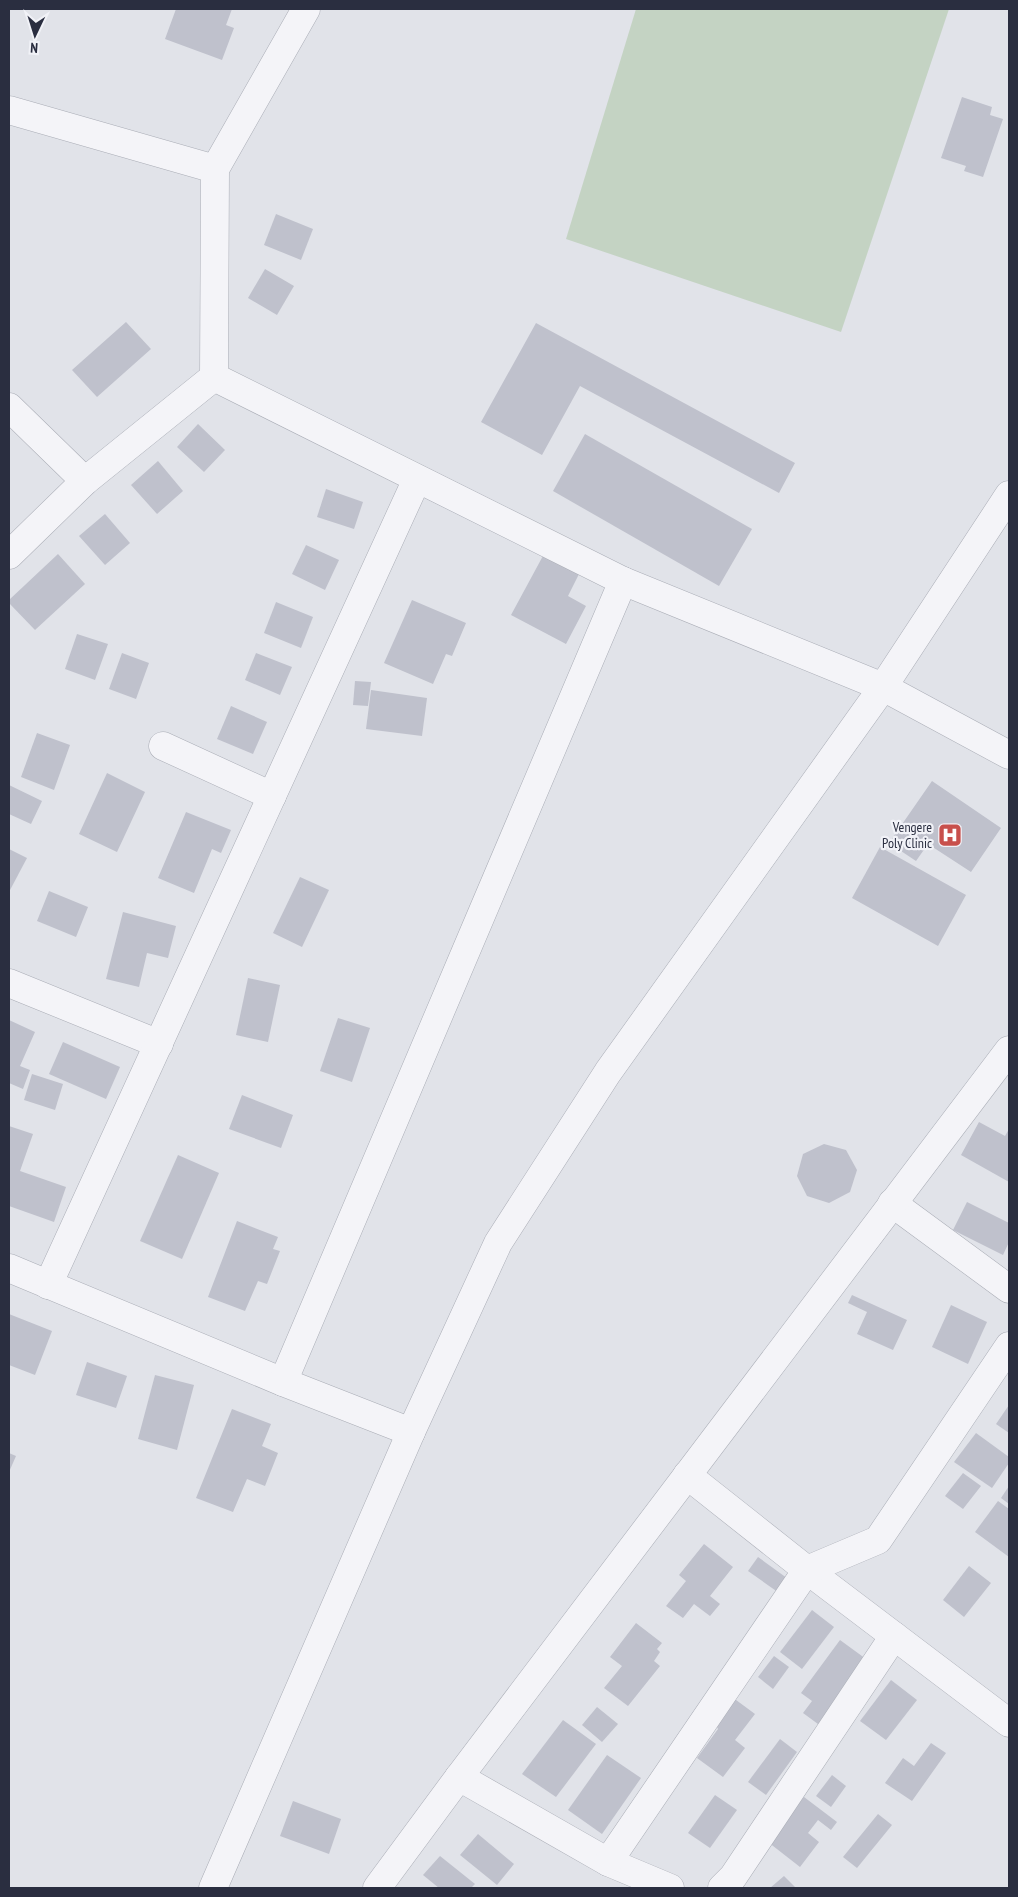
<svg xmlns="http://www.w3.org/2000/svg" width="1018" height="1897" font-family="'PT Sans Narrow',sans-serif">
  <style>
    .green { fill: #c4d3c3 }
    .building { fill: #bfc1cc }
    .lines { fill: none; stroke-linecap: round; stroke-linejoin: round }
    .street-casing { stroke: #aaadb6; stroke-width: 29 }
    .street { stroke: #f4f4f8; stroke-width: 28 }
    .labels { text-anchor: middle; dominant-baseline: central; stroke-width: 4.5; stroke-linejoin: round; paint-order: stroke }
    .poi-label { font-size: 14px; fill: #2a2e40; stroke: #f1f2f7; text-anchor: end }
  </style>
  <rect width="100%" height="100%" fill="#e1e3e9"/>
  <!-- green -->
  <polygon class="green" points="636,9 949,9 841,332 566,239"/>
  <!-- building -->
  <g class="building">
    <polygon points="176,9 232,9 226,25 234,28 222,60 165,39"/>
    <polygon points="962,97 992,107 990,115 1003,119 983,177 964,171 966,166 941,158"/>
    <polygon points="276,214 313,229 301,260 264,245"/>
    <polygon points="265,269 294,286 277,315 248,298"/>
    <polygon points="126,322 151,349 97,397 72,370"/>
    <polygon points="536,323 795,463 779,493 580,386 542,455 481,422"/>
    <polygon points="198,424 225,450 204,472 177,447"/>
    <polygon points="585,434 752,529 719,586 553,491"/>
    <polygon points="158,461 183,491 157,514 131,485"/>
    <polygon points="326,489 363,502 354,529 317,517"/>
    <polygon points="105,514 130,543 105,565 79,536"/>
    <polygon points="306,545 339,560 325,590 292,574"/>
    <polygon points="58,554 85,584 35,630 9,603 9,600"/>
    <polygon points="544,554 580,572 568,596 586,606 566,644 511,615"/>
    <polygon points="412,600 466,623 452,656 446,654 433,684 384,663"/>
    <polygon points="276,602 313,617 301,648 264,633"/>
    <polygon points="77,634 108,644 95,680 65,669"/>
    <polygon points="122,653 149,663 136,699 109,689"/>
    <polygon points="256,653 292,667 280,695 245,680"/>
    <polygon points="355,681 371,682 368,706 353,705"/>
    <polygon points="371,690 427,698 422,736 366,729"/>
    <polygon points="231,706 267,722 253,754 217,739"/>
    <polygon points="37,733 70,745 54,790 21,777"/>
    <polygon points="107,773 145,792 117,852 79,834"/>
    <polygon points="932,781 1001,828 971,872 928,844 916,861 889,843"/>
    <polygon points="9,785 42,801 31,824 9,814"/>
    <polygon points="186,812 231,830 221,853 212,849 194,893 158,878"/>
    <polygon points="880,847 966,895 938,946 852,898"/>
    <polygon points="9,849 27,858 9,892"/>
    <polygon points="300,877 329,890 302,947 273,933"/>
    <polygon points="49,891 88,907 76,937 37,921"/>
    <polygon points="123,912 176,926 168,958 147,953 139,987 106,979"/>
    <polygon points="248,978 280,985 268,1042 236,1035"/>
    <polygon points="338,1018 370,1028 352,1082 320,1071"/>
    <polygon points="9,1020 35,1032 20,1066 30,1070 23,1089 9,1083"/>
    <polygon points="63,1042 120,1067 106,1099 49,1074"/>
    <polygon points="32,1074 63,1084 55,1110 24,1100"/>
    <polygon points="242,1095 293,1115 281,1148 229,1129"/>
    <polygon points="979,1122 1005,1136 1009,1129 1009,1182 961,1155"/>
    <polygon points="9,1126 33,1134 20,1171 66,1187 54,1222 9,1206"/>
    <polygon points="824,1144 846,1150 857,1170 850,1192 829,1203 807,1196 797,1176 803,1154"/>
    <polygon points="178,1155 219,1173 182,1259 140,1241"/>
    <polygon points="967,1202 1009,1223 1009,1242 1003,1255 953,1230"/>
    <polygon points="237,1221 278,1237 273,1249 280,1251 267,1284 258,1281 245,1311 208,1297"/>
    <polygon points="852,1295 907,1320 893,1350 857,1334 867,1312 848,1303"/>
    <polygon points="951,1305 987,1322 968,1364 932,1347"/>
    <polygon points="9,1314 52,1331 35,1375 9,1365"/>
    <polygon points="87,1362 127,1376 116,1408 76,1395"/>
    <polygon points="155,1375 194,1385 177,1450 138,1439"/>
    <polygon points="1009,1405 1009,1433 996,1424"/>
    <polygon points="232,1409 271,1424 262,1446 278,1453 265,1486 247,1479 233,1512 196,1498"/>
    <polygon points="976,1433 1009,1457 1009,1463 992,1488 954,1462"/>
    <polygon points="9,1453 16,1456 9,1472"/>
    <polygon points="963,1473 981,1486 963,1509 945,1496"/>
    <polygon points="1009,1486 1009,1504 1001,1498"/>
    <polygon points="998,1501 1009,1509 1009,1557 975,1532"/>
    <polygon points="704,1544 733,1567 710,1596 720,1604 710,1616 694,1604 683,1618 666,1606 686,1581 679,1575"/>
    <polygon points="758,1557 791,1581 782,1595 748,1571"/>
    <polygon points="969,1566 991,1583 964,1617 943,1600"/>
    <polygon points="812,1610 834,1627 802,1669 780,1652"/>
    <polygon points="636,1623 662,1643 657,1649 660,1652 654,1661 660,1666 628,1706 604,1688 622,1666 610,1657"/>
    <polygon points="840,1640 866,1659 818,1724 803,1713 812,1701 801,1693"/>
    <polygon points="774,1656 789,1667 773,1689 758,1677"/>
    <polygon points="891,1680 917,1700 886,1740 860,1721"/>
    <polygon points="732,1697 755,1714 735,1740 745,1748 723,1777 697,1758 718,1729 714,1721"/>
    <polygon points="597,1707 618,1724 602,1742 582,1725"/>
    <polygon points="563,1720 596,1744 556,1797 522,1774"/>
    <polygon points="780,1739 797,1752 766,1795 748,1782"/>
    <polygon points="931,1743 946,1753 912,1801 885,1783 903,1758 914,1766"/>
    <polygon points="607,1755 641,1778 602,1834 568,1810"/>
    <polygon points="832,1775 846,1786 831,1807 816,1796"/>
    <polygon points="715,1795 737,1810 710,1848 688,1833"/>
    <polygon points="804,1797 837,1822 831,1830 818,1820 808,1833 819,1842 800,1867 768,1842"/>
    <polygon points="293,1801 341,1819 329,1854 280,1836"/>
    <polygon points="878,1814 892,1825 857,1868 843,1857"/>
    <polygon points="478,1834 514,1864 497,1885 460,1855"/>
    <polygon points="440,1856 475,1884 471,1888 439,1888 423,1875"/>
    <polygon points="784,1876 796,1888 770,1888"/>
  </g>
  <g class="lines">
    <!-- street casing -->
    <g class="street-casing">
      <g id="street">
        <polyline points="306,9 215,169 214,377 623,581 883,687 1009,755"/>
        <polyline points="9,110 215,169"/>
        <polyline points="9,407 85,481"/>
        <polyline points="9,555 85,481 214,377"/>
        <polyline points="163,746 272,796"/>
        <polyline points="9,983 159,1044"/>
        <polyline points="892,1203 1009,1289"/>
        <polyline points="9,1268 283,1382 411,1432"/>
        <polyline points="48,1285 417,479"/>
        <polyline points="283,1382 623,581"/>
        <polyline points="687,1475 807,1570 1009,1723"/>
        <polyline points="459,1777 608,1862 670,1888"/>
        <polyline points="608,1862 807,1570 878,1540 1009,1346"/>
        <polyline points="213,1888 411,1432 498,1243 608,1072 883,687 1009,495"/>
        <polyline points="377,1888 459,1777 1009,1050"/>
        <polyline points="722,1888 733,1877 894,1636"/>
      </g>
    </g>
    <!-- street -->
    <use href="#street" class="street"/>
  </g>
  <!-- icons -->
  <defs>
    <g id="hospital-square" transform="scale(1.25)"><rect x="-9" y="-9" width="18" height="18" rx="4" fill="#c8504c" stroke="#f1f2f7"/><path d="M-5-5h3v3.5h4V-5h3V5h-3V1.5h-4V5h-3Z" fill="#fff"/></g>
  </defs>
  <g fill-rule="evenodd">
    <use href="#hospital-square" x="950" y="835"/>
  </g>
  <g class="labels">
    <!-- poi labels -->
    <g class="poi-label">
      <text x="932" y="827">Vengere<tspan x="932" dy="16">Poly Clinic</tspan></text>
    </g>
  </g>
  <!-- border -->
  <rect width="1018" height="1897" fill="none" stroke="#2a2e40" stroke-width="20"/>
  <!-- north arrow -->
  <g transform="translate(35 35) rotate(184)" stroke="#f1f2f7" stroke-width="4" paint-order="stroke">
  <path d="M0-4L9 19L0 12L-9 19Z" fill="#2a2e40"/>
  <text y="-8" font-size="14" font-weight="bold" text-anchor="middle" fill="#2a2e40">N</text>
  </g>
</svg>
